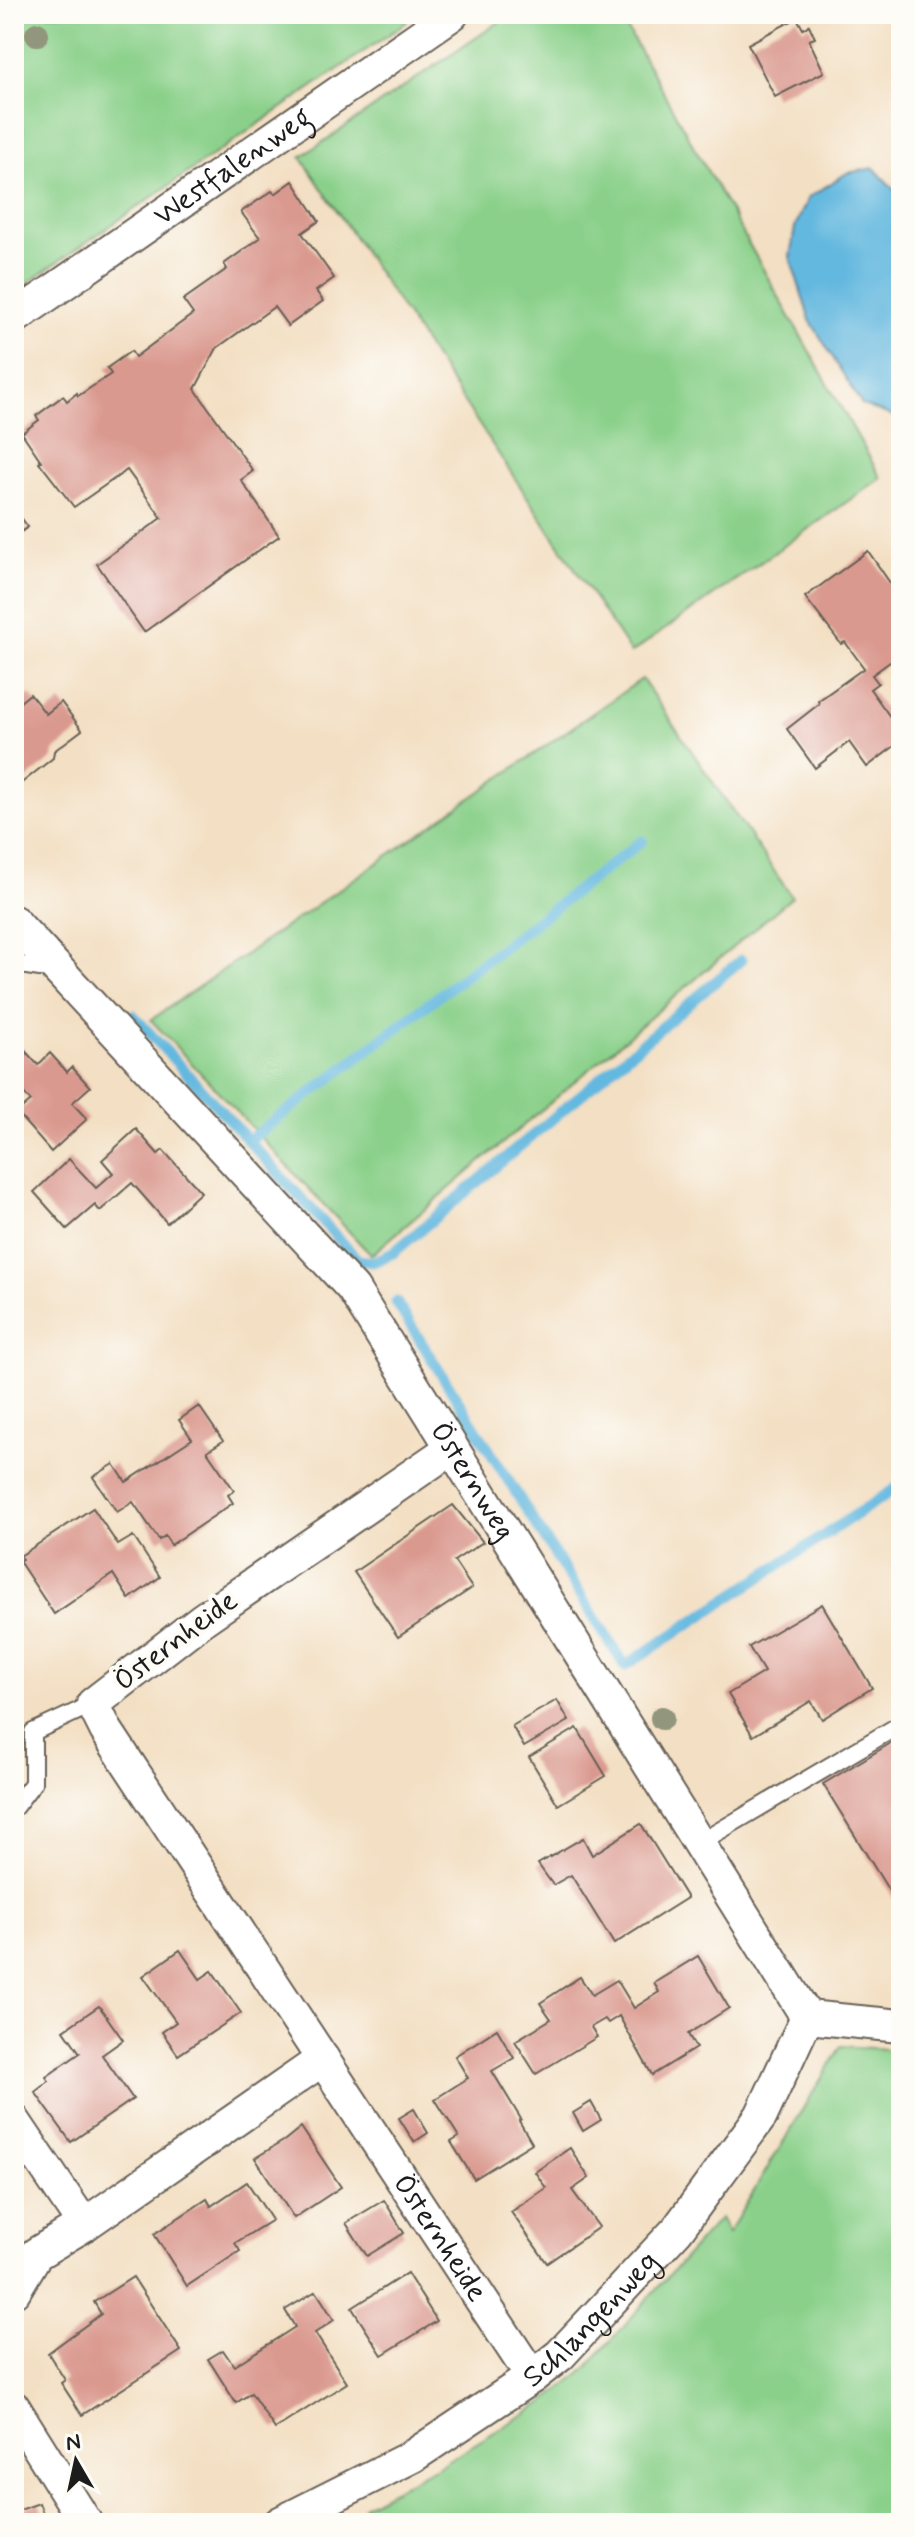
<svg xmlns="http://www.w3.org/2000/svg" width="915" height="2537" font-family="Mynerve,sans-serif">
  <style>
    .green { fill: #8ad08a; stroke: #537653; stroke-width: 2 }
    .water { fill: #63b8df; stroke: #406a7e; stroke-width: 2 }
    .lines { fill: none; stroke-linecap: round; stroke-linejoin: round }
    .stream { stroke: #63b8df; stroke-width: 11 }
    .building { fill: #da998f }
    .service-casing { stroke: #676056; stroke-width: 20 }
    .minor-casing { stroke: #676056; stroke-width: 36 }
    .service { stroke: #fff; stroke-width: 16 }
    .minor { stroke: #fff; stroke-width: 32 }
    .tree { fill: #92967c }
    .labels { text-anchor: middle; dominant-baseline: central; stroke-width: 8; stroke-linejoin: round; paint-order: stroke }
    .street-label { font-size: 30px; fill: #1c1c1c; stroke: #fdfcf7 }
  </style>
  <rect width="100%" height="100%" fill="#fdfcf7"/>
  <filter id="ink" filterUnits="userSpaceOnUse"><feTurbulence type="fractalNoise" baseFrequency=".0125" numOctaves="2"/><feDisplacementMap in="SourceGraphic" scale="16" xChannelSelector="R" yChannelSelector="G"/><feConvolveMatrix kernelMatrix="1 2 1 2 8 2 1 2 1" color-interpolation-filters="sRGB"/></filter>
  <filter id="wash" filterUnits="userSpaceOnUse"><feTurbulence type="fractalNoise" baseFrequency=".006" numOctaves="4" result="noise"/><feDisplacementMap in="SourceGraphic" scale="32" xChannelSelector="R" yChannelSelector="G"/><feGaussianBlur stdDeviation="1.8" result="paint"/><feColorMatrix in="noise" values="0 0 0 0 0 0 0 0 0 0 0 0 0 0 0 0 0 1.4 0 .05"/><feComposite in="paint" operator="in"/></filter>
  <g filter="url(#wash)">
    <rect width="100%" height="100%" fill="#f3dfc3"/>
    <!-- green -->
    <g class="green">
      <polygon points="14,14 403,14 407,22 14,292"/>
      <polygon points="511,14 619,14 881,478 631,653 301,157"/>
      <polygon points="642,679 792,897 371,1255 151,1020"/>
      <polygon points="841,2046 901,2050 901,2523 372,2523 363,2506 435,2468 546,2401 582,2373 720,2218 728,2234"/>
    </g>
    <!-- water -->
    <polygon class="water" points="874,168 901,197 901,419 862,405 810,320 790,257 795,227 808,198 847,173"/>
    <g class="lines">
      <!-- stream -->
      <g class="stream">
        <polyline points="133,1015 358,1260 373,1262 393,1253 741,960"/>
        <polyline points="248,1141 642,841"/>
        <polyline points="396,1302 625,1666 901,1485"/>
      </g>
    </g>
    <g id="blocks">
      <!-- building -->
      <g class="building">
        <polygon points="797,18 803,29 809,25 815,38 809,40 824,72 775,97 748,44"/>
        <polygon points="293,181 319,221 302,233 334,278 316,291 323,301 288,326 274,307 217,348 195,389 253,471 241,480 279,536 144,632 97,564 162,518 127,470 74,507 39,462 41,461 22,433 39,420 36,416 63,396 67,401 77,393 78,396 111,374 107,368 131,351 135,357 193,314 183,300 227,269 224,264 260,238 241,212 272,191 275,194"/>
        <polygon points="14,508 28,527 14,537"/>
        <polygon points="868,551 895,590 901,586 901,654 872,675 878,683 870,689 901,732 901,741 867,767 849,742 815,768 787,729 819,704 818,701 864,668 845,642 841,644 805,597"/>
        <polygon points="30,694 46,714 61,702 82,730 54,751 53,758 14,789 14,707"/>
        <polygon points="17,1042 38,1065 50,1053 67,1072 72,1067 90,1087 72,1103 87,1119 51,1152 17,1113 31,1101 17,1086 14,1088 14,1045"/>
        <polygon points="136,1129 158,1154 163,1150 201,1192 167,1223 132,1183 100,1211 95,1205 67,1229 34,1192 69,1159 96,1188 113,1173 102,1160"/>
        <polygon points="199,1406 223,1441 207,1451 234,1490 228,1495 233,1503 171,1545 165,1536 159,1540 133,1502 117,1512 93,1477 114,1464 126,1482 192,1439 179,1420"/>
        <polygon points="453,1505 483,1542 454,1561 472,1588 398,1637 354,1572"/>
        <polygon points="93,1508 118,1545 133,1536 160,1577 129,1599 113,1574 54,1614 19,1561 22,1559 20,1556"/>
        <polygon points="822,1604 872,1688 822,1719 811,1701 753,1736 728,1694 764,1672 749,1647"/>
        <polygon points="557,1700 569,1721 524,1747 512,1726"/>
        <polygon points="577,1728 606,1776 558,1805 529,1757"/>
        <polygon points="901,1737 901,1906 899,1907 823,1784"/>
        <polygon points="641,1824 687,1898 614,1944 571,1875 553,1885 538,1864 583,1838 592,1855"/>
        <polygon points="180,1950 200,1979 212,1971 241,2013 178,2055 162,2032 176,2022 143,1976"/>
        <polygon points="698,1956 729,2008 688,2034 696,2048 652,2075 619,2016 608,2023 605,2019 591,2027 597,2037 536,2074 515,2041 551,2019 540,2003 580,1977 592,1995 617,1980 634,2008 659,1992 654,1983"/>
        <polygon points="99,2006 123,2040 102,2055 133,2099 71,2142 35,2092 49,2081 46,2077 80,2053 64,2030"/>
        <polygon points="497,2029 514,2058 492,2071 521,2119 519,2121 532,2143 474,2179 451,2142 459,2137 435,2099 468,2078 455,2056"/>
        <polygon points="591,2102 601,2120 583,2131 573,2113"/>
        <polygon points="414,2109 428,2133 414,2142 399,2118"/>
        <polygon points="301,2127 341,2187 294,2218 255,2158 285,2140"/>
        <polygon points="570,2148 589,2178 572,2190 599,2227 547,2263 511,2212 546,2188 535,2172"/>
        <polygon points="247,2182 272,2220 235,2243 240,2251 187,2286 154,2234 207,2199 211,2206"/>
        <polygon points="384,2200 404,2233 367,2256 346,2223"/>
        <polygon points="407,2273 437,2321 382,2355 352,2308"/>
        <polygon points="133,2277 181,2351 82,2415 61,2383 65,2380 48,2353 101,2314 94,2302"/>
        <polygon points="316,2291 334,2320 315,2333 347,2383 275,2429 251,2393 236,2403 208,2359 223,2350 234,2366 295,2327 285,2310"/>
        <polygon points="14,2496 20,2510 39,2503 47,2523 14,2523"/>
      </g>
    </g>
  </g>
  <g filter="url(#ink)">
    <use href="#blocks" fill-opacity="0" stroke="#676056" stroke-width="2"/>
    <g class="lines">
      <!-- service casing -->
      <g class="service-casing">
        <g id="service">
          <polyline points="14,964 53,970"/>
          <polyline points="14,1808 33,1783 33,1732 93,1704"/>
          <polyline points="699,1843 901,1724"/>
        </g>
      </g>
      <!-- minor casing -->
      <g class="minor-casing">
        <g id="minor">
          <path id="s1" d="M14 318 452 14"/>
          <path id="s2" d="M14 922 353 1289 807 2017 901 2026"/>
          <path id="s3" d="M452 1448 203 1619 93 1704 106 1730 532 2377"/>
          <polyline points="14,2121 84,2225"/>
          <polyline points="14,2291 36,2254 84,2225 323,2059"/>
          <polyline points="14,2408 86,2523"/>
          <path id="s4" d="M280 2523 413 2456 532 2377 560 2355 677 2230 761 2116 807 2017"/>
        </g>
      </g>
      <!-- service -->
      <use href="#service" class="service"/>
      <!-- minor -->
      <use href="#minor" class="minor"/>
    </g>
    <!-- trees -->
    <g class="tree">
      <circle cx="37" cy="34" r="12"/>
      <circle cx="662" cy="1718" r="12"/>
    </g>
  </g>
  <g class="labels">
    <!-- street labels -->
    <g class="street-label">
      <text stroke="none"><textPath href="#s1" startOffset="266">Westfalenweg</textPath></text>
      <text stroke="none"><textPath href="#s2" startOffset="726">Östernweg</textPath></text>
      <text transform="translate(176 1641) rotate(-37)">Östernheide</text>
      <text stroke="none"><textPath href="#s3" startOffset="1078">Östernheide</textPath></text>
      <text stroke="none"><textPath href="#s4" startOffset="374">Schlangenweg</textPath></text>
    </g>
  </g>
  <!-- margin -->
  <rect width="915" height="2537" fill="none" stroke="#fdfcf7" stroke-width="48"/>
  <!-- north arrow -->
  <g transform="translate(76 2461) rotate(351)" stroke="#fdfcf7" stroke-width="6" paint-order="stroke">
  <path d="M0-6L14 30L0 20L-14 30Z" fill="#1c1c1c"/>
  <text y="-12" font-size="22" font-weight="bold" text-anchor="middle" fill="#1c1c1c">N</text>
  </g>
</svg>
